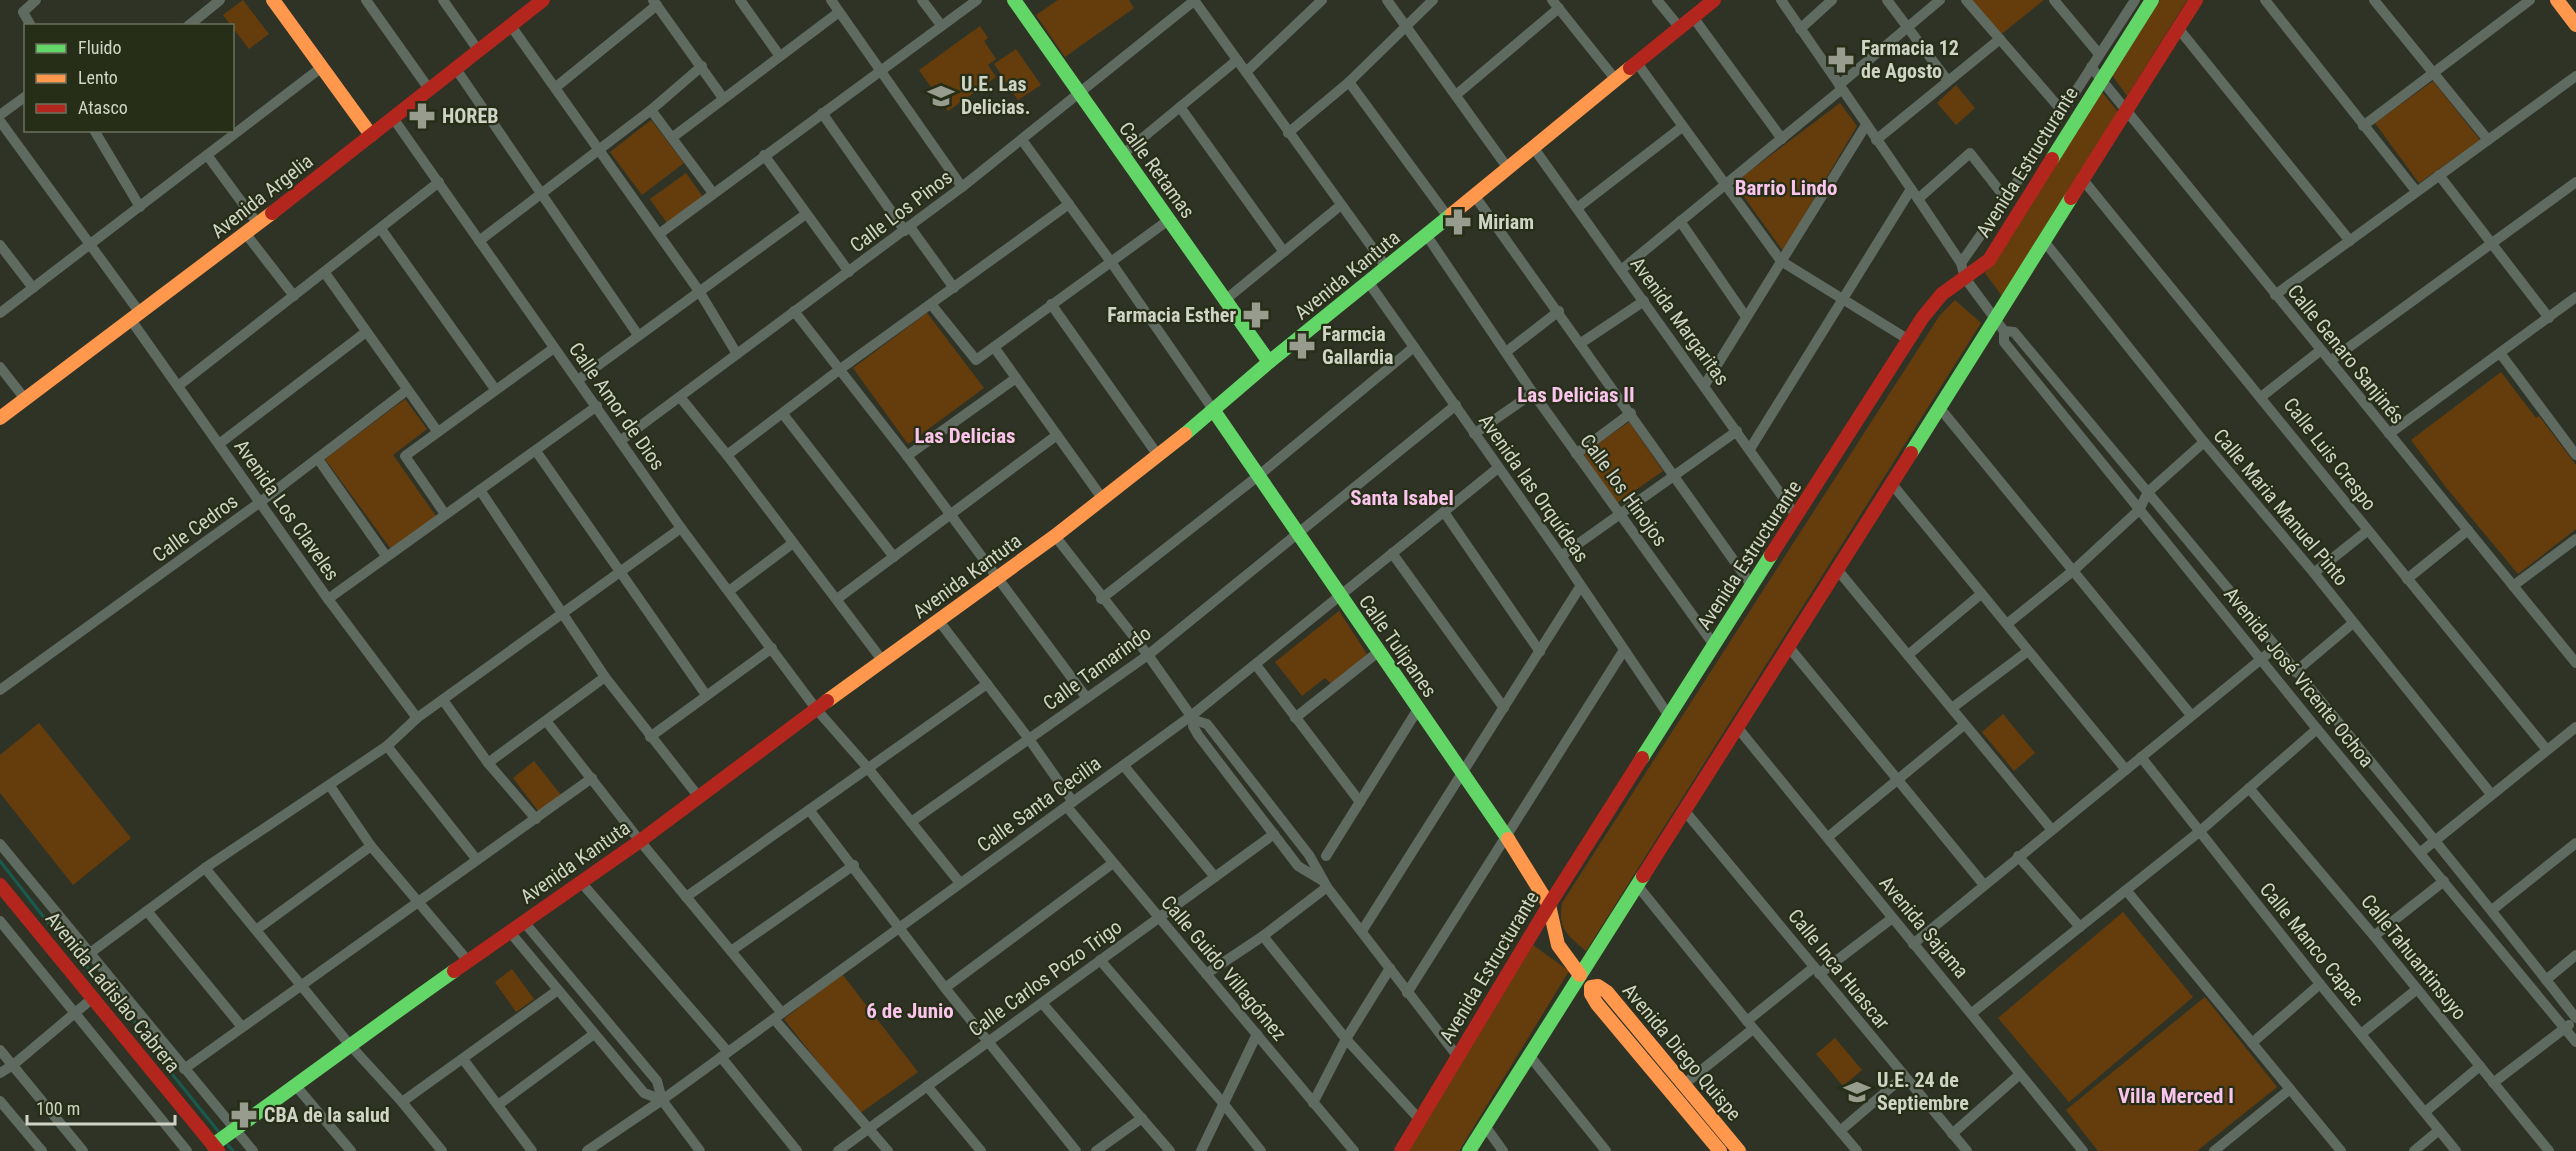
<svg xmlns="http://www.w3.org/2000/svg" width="2576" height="1151" font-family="'Roboto Condensed',sans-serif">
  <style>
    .green { fill: #653d0d }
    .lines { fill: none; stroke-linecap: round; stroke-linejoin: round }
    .stream { stroke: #195a4f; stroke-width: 3 }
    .street { stroke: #5f6a61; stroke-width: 10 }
    .fast { stroke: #63d668; stroke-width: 14 }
    .slow { stroke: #ff974d; stroke-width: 14 }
    .jam { stroke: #b3261e; stroke-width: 14 }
    .labels { text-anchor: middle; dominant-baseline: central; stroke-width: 4.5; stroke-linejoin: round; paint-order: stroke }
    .poi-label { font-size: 20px; font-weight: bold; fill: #d0d4c6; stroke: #272e17; text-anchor: start }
    .street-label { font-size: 20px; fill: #d0d4c6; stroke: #272e17 }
    .neighbourhood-label { font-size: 21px; font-weight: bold; fill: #fac4ec; stroke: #272e17 }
  </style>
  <rect width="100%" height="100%" fill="#2f3326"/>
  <!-- green -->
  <g class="green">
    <polygon points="243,0 269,34 249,49 223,15"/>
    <polygon points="1058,0 1129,0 1134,8 1065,57 1036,15"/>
    <polygon points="1970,0 2044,0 1999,36"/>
    <polygon points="2160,0 2187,0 2127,96 2112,75"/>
    <polygon points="980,26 988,38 984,41 996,59 988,65 996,77 948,111 919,70"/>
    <polygon points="1016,49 1041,85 1018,100 994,64"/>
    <polygon points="2433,81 2480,140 2419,183 2375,123"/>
    <polygon points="1956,85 1975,108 1956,125 1937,103"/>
    <polygon points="2102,92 2118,112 2002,296 1985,273"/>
    <polygon points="1840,103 1857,126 1783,251 1734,183"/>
    <polygon points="651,120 684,163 642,195 610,152"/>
    <polygon points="686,173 703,197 667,223 650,199"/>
    <path d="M1955 300 1981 323 1586 951C1567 934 1558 930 1562 903L1940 315Z"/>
    <polygon points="927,313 984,388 908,444 853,368"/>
    <polygon points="2501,372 2536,418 2539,416 2576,465 2576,529 2518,574 2445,486 2411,440"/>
    <polygon points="405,399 427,429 393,455 436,516 391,549 325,459"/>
    <polygon points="1629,422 1663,471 1617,503 1583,454"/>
    <polygon points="1339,611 1367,654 1334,686 1325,678 1302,696 1275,662"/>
    <polygon points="2003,714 2035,753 2014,771 1982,732"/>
    <polygon points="39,723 131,838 73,885 0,793 0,755"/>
    <polygon points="534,761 561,795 539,812 513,778"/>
    <polygon points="2123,912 2193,997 2069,1102 1998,1018"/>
    <polygon points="1533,945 1569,971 1459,1151 1407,1151"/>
    <polygon points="512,969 534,999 516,1012 495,982"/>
    <polygon points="842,974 918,1072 859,1114 784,1019"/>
    <polygon points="2205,997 2277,1087 2197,1151 2098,1151 2066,1110"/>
    <polygon points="1835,1038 1862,1070 1843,1086 1816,1054"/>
  </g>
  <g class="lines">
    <!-- stream -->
    <g class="stream">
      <polyline points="0,861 46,920 135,1022 164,1064 218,1131"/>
      <polyline points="228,1145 233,1151"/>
    </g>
    <!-- street -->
    <g class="street">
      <polyline points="366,0 429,89"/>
      <polyline points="443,0 478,50"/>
      <polyline points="653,0 723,98"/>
      <polyline points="740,0 779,55"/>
      <polyline points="831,0 962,187"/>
      <polyline points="922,0 941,25"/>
      <polyline points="1194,0 1387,268"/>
      <polyline points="1387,0 1507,167"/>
      <polyline points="1552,0 1616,80"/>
      <polyline points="1657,0 1680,28"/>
      <path d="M1781 0 1918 199 1961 263 1965 278 2004 331 2014 332C2203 559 2394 785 2576 1018"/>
      <polyline points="1887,0 1948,81"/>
      <polyline points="1966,0 2063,112"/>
      <polyline points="2054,0 2099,54"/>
      <polyline points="2265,0 2416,191"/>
      <polyline points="2374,0 2488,140"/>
      <polyline points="1693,17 1782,139"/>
      <polyline points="31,26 23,12 36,0"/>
      <polyline points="188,26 220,0"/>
      <polyline points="511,26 699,291 737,354"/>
      <polyline points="2178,28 2350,241"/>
      <polyline points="1800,29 1832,0"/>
      <polyline points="1637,63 1781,261 1909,340"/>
      <polyline points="2091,67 2576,663"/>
      <polyline points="456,69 638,335"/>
      <polyline points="1246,72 1322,0"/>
      <polyline points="1349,82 1448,217"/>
      <polyline points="1839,85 1940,0"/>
      <polyline points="556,87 657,5"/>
      <polyline points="1456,95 1559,8"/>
      <polyline points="1180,107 1284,252"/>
      <polyline points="651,110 713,193"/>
      <polyline points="822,113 905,231"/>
      <polyline points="0,115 26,96"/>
      <polyline points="393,118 681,528 817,710 867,767 960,883"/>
      <polyline points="0,121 140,313"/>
      <polyline points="2363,126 2530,0"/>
      <polyline points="94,130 140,207"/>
      <polyline points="1288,133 1349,82 1433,0"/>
      <polyline points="673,137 839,12"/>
      <polyline points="1022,140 1111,262 1214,411"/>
      <polyline points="1876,140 2000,39"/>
      <polyline points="1533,147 1797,517"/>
      <polyline points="1123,154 1237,60"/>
      <polyline points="207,155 258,224"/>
      <polyline points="764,155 849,272"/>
      <polyline points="2439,175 2549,318"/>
      <polyline points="2084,181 2547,750"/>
      <polyline points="1474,195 1752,586"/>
      <polyline points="1918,199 1970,153 2006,199"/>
      <polyline points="1577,208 1682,127"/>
      <polyline points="1680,221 1746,317"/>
      <polyline points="910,227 954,288"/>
      <polyline points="381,229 495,389"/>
      <polyline points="246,234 294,296"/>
      <polyline points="659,234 977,0"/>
      <polyline points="1427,236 1533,393 1714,645"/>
      <polyline points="479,241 651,110 702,66"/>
      <polyline points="2044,241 2204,442 2314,573 2491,794"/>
      <polyline points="0,245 33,288"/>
      <polyline points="1961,263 2006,199 2135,0"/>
      <polyline points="1621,270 1842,89"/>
      <polyline points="325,273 437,431"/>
      <polyline points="1369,283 1561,556 1669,716"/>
      <polyline points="2275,295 2576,76"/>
      <polyline points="1225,300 1341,205"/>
      <polyline points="931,304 976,360 1170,219"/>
      <polyline points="1051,304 1157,454"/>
      <polyline points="794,311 907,456 1086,697"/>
      <polyline points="0,313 322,67"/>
      <polyline points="131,320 328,599 417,718"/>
      <polyline points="2004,331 2004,342 2317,729 2576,1042"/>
      <polyline points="1581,343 1644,301"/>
      <polyline points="994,347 1102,498"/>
      <polyline points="1506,352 1559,311"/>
      <polyline points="2500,353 2576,455"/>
      <polyline points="2330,361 2576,182"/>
      <polyline points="0,367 25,399"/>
      <polyline points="578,380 806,214"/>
      <polyline points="178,386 439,182"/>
      <polyline points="1704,386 1866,125"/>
      <polyline points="680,397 727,455 882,660"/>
      <polyline points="2261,397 2321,350"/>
      <polyline points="1939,407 2191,715"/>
      <polyline points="783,414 894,557"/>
      <polyline points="1474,434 1533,393"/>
      <polyline points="2389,434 2576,297"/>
      <polyline points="620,441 962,187 1195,0"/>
      <polyline points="219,444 366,332"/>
      <polyline points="1750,449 1911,189"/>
      <polyline points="536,451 706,695"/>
      <polyline points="1576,454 1631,413"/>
      <polyline points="727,455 839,370 1069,204"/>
      <polyline points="907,456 1016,378"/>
      <polyline points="318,459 386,556"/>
      <polyline points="1892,484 2126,770"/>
      <polyline points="480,490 605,677 698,796"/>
      <polyline points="1444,512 1540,652"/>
      <polyline points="445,514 405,456 554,348"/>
      <polyline points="1055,536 1148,655 1191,716 1194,720 1207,724 1309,855 1327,887 1458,1057"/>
      <polyline points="1392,553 1504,708"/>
      <polyline points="1561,556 1737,431"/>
      <polyline points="1836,568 2052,830"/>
      <polyline points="2314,573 2367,531"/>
      <polyline points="2407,579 2468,530"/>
      <polyline points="2513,586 2576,539"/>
      <polyline points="729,591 793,543"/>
      <polyline points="328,599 597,406"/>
      <polyline points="837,599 1057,435"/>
      <polyline points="1101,599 1258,476 1414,347"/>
      <polyline points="939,621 1029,739 1073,802"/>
      <polyline points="2007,624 2074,570 2139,510 2148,492 2204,442"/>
      <polyline points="1788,646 1984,885"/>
      <polyline points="1908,655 1981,594"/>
      <polyline points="1256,665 1360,802"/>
      <polyline points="2295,672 2353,623"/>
      <polyline points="0,690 259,503 407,390"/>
      <polyline points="443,700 488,763 536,819"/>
      <polyline points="1952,708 2028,651"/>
      <polyline points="1295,718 1378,652"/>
      <polyline points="1194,720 1193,726 1198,735 1298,866 1323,881"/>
      <polyline points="547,722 640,841 782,1013"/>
      <polyline points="1737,727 2083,1151"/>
      <polyline points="650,737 772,648"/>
      <polyline points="387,746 477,860"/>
      <polyline points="2141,757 2320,984 2456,1151"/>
      <polyline points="488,763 605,677"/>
      <polyline points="1124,766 1215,877"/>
      <polyline points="330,786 371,846 468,961"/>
      <polyline points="2249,788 2374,936 2549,1151"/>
      <polyline points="1067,807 1354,1151"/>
      <polyline points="1684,810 1967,1151"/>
      <polyline points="810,811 945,988 1076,1151"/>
      <polyline points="911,822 1148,655 1456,405"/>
      <polyline points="1828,837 1964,725"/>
      <polyline points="0,844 253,1151"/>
      <polyline points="2421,852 2576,727"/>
      <polyline points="1326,856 1418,709"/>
      <polyline points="2018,856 2080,927"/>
      <polyline points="205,868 349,1044 402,1102 442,1151"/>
      <polyline points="580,881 728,1052"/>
      <polyline points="1637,885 1747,1021 1857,1151"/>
      <polyline points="2126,890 2341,1151"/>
      <polyline points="686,897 987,684"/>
      <polyline points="2492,910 2576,843"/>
      <polyline points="147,911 242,1027"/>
      <polyline points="0,921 187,1151"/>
      <polyline points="524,922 657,1081 662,1100 700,1151"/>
      <polyline points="256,930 371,846"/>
      <polyline points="1362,931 1580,587"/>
      <polyline points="510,932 644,1093 662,1100"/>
      <polyline points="1263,936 1346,1039 1420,1120"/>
      <polyline points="2374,936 2444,881"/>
      <polyline points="1913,944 2276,647"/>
      <polyline points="731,951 854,865"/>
      <polyline points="90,953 205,868 387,746 417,718 681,528"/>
      <polyline points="1100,960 1223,1103 1261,1151"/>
      <polyline points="1206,974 1263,936 1327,887"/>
      <polyline points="1819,974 1891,919"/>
      <polyline points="2546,980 2576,955"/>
      <polyline points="945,988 1113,863"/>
      <polyline points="1407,993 1624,650"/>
      <polyline points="1042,1003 1170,1151"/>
      <polyline points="1972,1013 2199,832 2317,729"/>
      <polyline points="774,1019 888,1151"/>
      <polyline points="1747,1021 1813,968"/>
      <polyline points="2361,1034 2416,990"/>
      <polyline points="2252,1043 2320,984"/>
      <polyline points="0,1050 83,1151"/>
      <polyline points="1529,1055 1606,1151"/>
      <polyline points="721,1057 797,1151"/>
      <polyline points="463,1059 532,1151"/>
      <polyline points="184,1069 592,778"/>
      <polyline points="0,1073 13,1065 94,997"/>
      <polyline points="2493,1083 2569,1025"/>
      <polyline points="1683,1085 1753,1029"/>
      <polyline points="296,1086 351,1151"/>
      <polyline points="927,1086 981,1151"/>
      <polyline points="0,1101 42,1151"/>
      <polyline points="402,1102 558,990"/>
      <polyline points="1313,1103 1346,1039 1390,968"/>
      <polyline points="498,1105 594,1034"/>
      <polyline points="2425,1112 2480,1066"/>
      <polyline points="1485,1126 1503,1151"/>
      <polyline points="1840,1131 1903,1077"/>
      <polyline points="1952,1134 2019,1075"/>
      <polyline points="587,1151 662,1100 1191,716 1498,468"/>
      <polyline points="838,1151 1274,834"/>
      <polyline points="1096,1151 1142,1118"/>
      <polyline points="1201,1151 1257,1034"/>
      <polyline points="2214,1151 2290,1089"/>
      <polyline points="2414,1151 2439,1130"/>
    </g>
    <!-- fast -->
    <g class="fast">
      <polyline points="1014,0 1269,362"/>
      <polyline points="2052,159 2152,0"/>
      <polyline points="1214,411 1508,839"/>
      <polyline points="1185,434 1269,362 1452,214"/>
      <polyline points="1911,453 2071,198"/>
      <polyline points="1642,758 1771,555"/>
      <path d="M213 1145C294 1087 373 1028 454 971"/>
      <polyline points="1469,1151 1643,876"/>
    </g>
    <!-- slow -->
    <g class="slow">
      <polyline points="273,0 371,135"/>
      <polyline points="2557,0 2576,25"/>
      <polyline points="1452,214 1630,68"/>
      <polyline points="0,418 272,213"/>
      <polyline points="827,701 1055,536 1185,434"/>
      <polyline points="1508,839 1549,905 1558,945 1580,975"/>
      <polyline points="1720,1151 1597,1004 1591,994 1591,987 1598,986 1607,992 1739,1151"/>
    </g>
    <!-- jam -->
    <g class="jam">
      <polyline points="1630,68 1714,0"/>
      <polyline points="2071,198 2196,0"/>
      <polyline points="272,213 543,0"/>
      <polyline points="1771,555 1923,317 1942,294 1989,260 2052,159"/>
      <polyline points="1643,876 1911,453"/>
      <polyline points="0,885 218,1151"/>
      <polyline points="454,971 640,841 827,701"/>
      <polyline points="1401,1151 1549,905 1642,758"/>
    </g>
  </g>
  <!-- icons -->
  <defs>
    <g id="pharmacy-bare" transform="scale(2.07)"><path d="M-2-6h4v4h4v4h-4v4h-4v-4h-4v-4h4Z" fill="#989c8e" stroke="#272e17" stroke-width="2.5" paint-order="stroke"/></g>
    <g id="school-bare" transform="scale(2.07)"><path d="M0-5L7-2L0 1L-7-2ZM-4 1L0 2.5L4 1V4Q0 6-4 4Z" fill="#989c8e" stroke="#272e17" stroke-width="2.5" paint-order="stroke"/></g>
  </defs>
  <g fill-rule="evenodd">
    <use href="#pharmacy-bare" x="1841" y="60"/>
    <use href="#school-bare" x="941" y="96"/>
    <use href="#pharmacy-bare" x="422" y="116"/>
    <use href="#pharmacy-bare" x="1458" y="222"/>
    <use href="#pharmacy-bare" x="1256" y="315"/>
    <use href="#pharmacy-bare" x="1302" y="346"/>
    <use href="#school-bare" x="1857" y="1092"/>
    <use href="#pharmacy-bare" x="244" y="1115"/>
  </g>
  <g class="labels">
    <!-- poi labels -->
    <g class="poi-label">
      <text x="1861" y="48">Farmacia 12<tspan x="1861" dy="23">de Agosto</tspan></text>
      <text x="961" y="84">U.E. Las<tspan x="961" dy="23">Delicias.</tspan></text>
      <text x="442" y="116">HOREB</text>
      <text x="1478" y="222">Miriam</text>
      <text x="1236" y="315" text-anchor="end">Farmacia Esther</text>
      <text x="1322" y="334">Farmcia<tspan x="1322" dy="23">Gallardia</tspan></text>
      <text x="1877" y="1080">U.E. 24 de<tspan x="1877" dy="23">Septiembre</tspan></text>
      <text x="264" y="1115">CBA de la salud</text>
    </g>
    <!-- street labels -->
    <g class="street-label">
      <text transform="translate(2027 162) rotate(-58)">Avenida Estructurante</text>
      <text transform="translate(1157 170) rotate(54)">Calle Retamas</text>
      <text transform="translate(262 196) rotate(-38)">Avenida Argelia</text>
      <text transform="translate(901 211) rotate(-37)">Calle Los Pinos</text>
      <text transform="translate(1347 275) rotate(-39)">Avenida Kantuta</text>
      <text transform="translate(1680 321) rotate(54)">Avenida Margaritas</text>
      <text transform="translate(2346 354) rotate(51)">Calle Genaro Sanjinés</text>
      <text transform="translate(617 406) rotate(55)">Calle Amor de Dios</text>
      <text transform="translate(2330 454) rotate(52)">Calle Luis Crespo</text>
      <text transform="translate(1534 488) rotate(55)">Avenida las Orquídeas</text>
      <text transform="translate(1624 490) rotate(54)">Calle los Hinojos</text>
      <text transform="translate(2281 507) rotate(50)">Calle Maria Manuel Pinto</text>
      <text transform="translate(287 510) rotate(55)">Avenida Los Claveles</text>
      <text transform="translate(195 528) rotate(-36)">Calle Cedros</text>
      <text transform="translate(1749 555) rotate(-57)">Avenida Estructurante</text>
      <text transform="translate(967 576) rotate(-36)">Avenida Kantuta</text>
      <text transform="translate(1398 646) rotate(55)">Calle Tulipanes</text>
      <text transform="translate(1097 668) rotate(-36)">Calle Tamarindo</text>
      <text transform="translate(2299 677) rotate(51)">Avenida José Vicente Ochoa</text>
      <text transform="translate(1039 804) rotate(-36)">Calle Santa Cecilia</text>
      <text transform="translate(575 862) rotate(-35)">Avenida Kantuta</text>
      <text transform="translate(1924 927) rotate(50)">Avenida Sajama</text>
      <text transform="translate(2312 944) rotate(51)">Calle Manco Capac</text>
      <text transform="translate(2414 957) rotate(51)">CalleTahuantinsuyo</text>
      <text transform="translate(1489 967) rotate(-59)">Avenida Estructurante</text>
      <text transform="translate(1224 968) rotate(50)">Calle Guido Villagómez</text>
      <text transform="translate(1839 969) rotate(51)">Calle Inca Huascar</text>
      <text transform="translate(1045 978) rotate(-36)">Calle Carlos Pozo Trigo</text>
      <text transform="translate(113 992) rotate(51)">Avenida Ladislao Cabrera</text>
      <text transform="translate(1682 1052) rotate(50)">Avenida Diego Quispe</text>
    </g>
    <!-- neighbourhood labels -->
    <g class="neighbourhood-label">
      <text x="1786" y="188">Barrio Lindo</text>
      <text x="1576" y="395">Las Delicias II</text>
      <text x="965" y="436">Las Delicias</text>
      <text x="1402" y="498">Santa Isabel</text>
      <text x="910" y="1011">6 de Junio</text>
      <text x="2176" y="1096">Villa Merced I</text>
    </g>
  </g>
  <!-- legend -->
  <rect x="24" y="24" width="210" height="108" fill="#272e17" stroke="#6b705d" stroke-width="1.5"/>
  <rect x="36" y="44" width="30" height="9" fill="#63d668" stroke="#6b705d" stroke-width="1.5"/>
  <text x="78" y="54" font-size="18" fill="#d0d4c6">Fluido</text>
  <rect x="36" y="74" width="30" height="9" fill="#ff974d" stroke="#6b705d" stroke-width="1.5"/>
  <text x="78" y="84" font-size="18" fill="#d0d4c6">Lento</text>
  <rect x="36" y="104" width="30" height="9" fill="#b3261e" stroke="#6b705d" stroke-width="1.5"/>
  <text x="78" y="114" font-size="18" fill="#d0d4c6">Atasco</text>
  <!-- scale -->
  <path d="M27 1115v9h148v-9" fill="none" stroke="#d0d4c6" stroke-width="3"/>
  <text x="36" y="1115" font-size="18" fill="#d0d4c6" stroke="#272e17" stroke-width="4.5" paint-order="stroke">100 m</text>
</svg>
